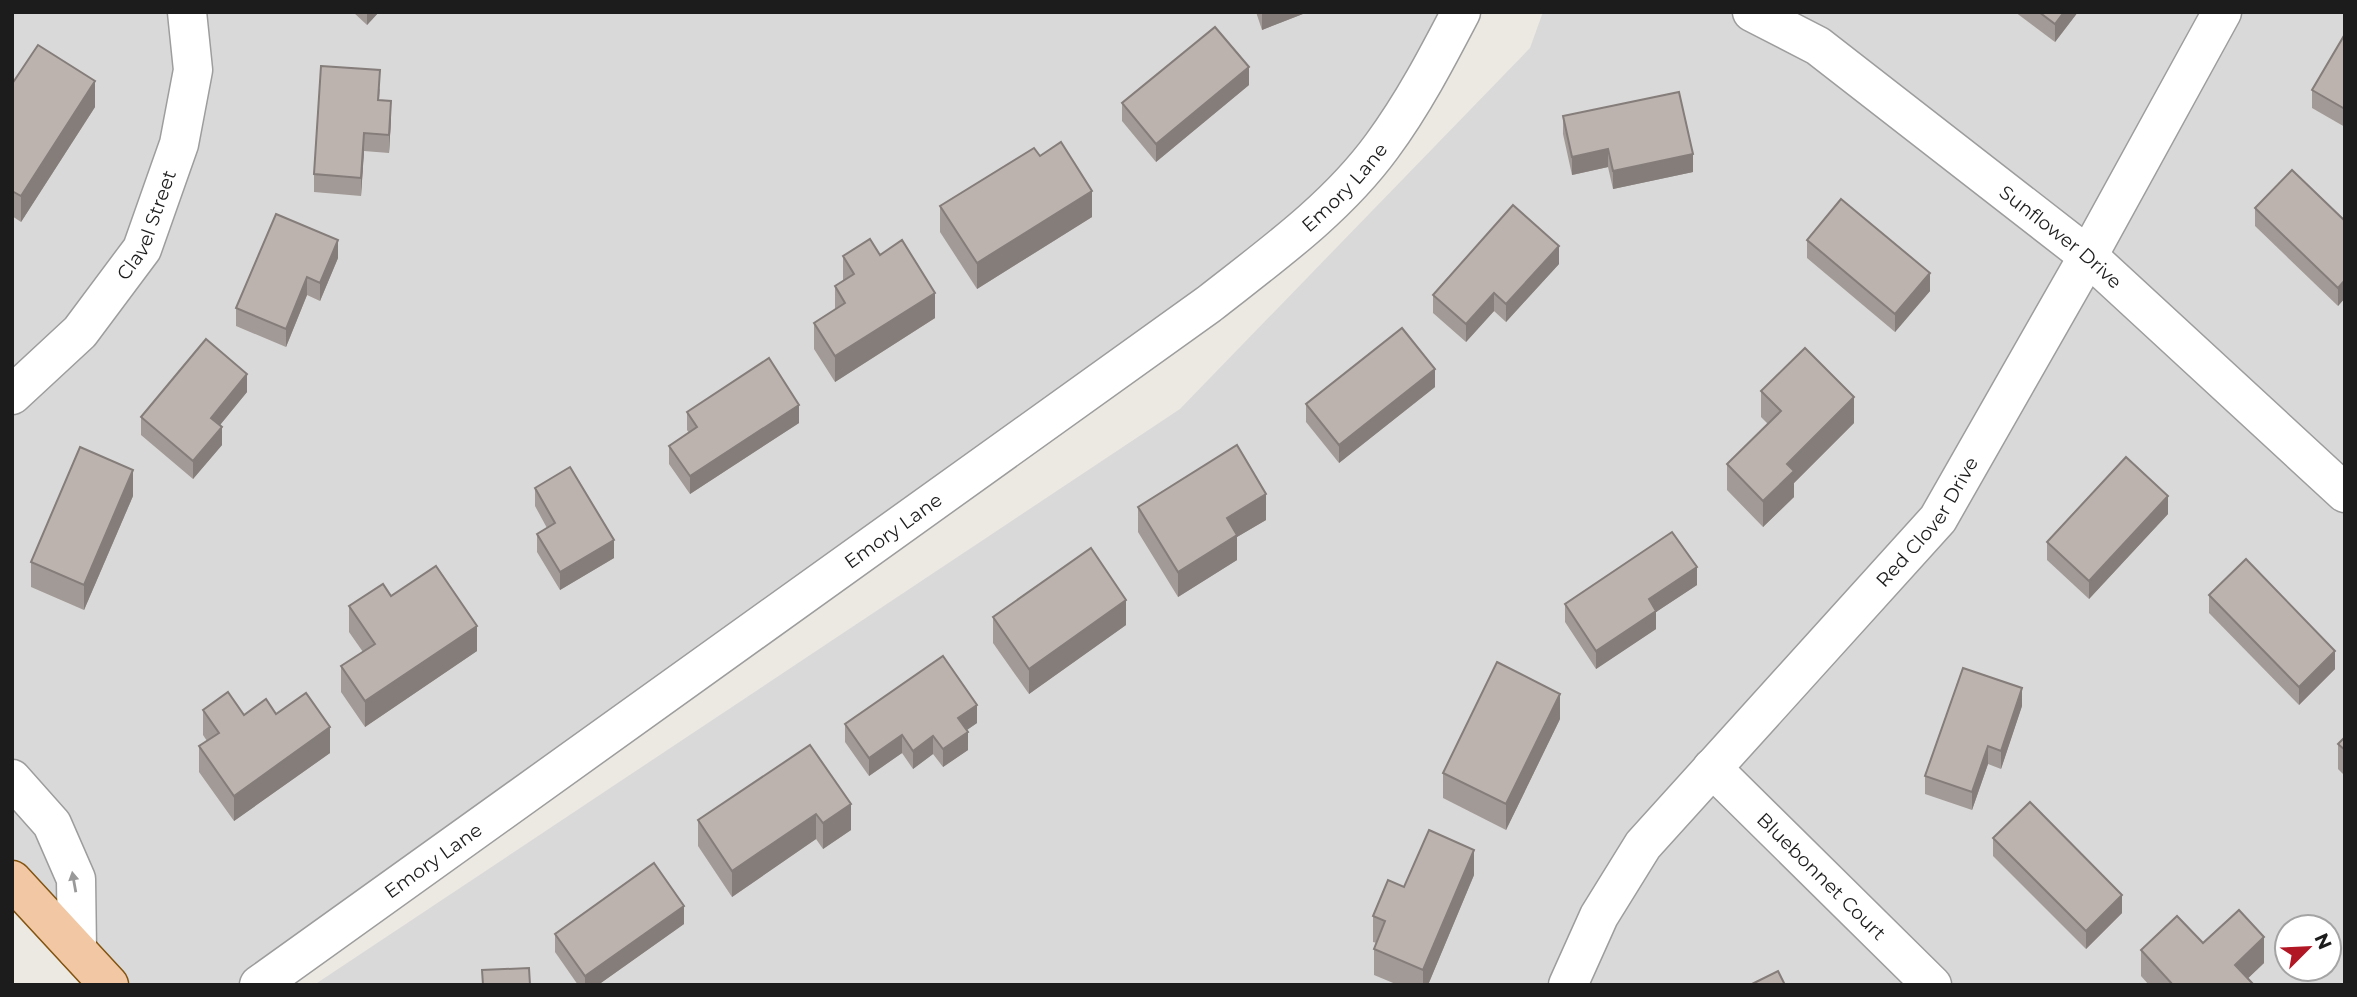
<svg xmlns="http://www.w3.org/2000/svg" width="2357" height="997" font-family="Montserrat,sans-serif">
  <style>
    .residential { fill: #dad9d9; fill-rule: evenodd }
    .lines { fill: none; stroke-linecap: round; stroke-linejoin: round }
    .minor-casing { stroke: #9d9d9d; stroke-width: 41 }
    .primary-casing { stroke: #835310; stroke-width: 41 }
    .minor { stroke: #fff; stroke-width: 38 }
    .primary { stroke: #f1c8a3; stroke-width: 38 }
    .wall { fill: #a29a96 }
    .shaded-wall { fill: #847d7a }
    .building { fill: #bcb3af; stroke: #847d7a; stroke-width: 2 }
    .oneway { fill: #999 }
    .labels { text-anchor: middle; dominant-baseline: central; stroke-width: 7; stroke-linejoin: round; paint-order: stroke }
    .street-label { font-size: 19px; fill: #1c1c1c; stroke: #fff }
  </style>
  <rect width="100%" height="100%" fill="#ece8e2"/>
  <!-- residential -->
  <g class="residential">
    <polygon points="12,12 1461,12 1308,226 259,985 109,985 12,880"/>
    <path d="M1543 12H2345V985H314L1180 409 1530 48ZM2287 927H2329V969H2287Z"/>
  </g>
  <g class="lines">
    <!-- minor casing -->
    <g class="minor-casing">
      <g id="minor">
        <path id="s1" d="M1752 12 1818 46 2088 256 2345 493"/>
        <path id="s2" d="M12 395 80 332 142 249 179 144 193 70 187 12"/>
        <path id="s3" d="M1712 768 1932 985"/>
        <polyline points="12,779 52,824 76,879 77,950"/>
        <path id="s4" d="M259 985 1209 304C1270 256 1336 209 1382 146 1413 104 1437 58 1461 12"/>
        <path id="s5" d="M1568 985 1599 916 1643 845 1938 519 2088 256 2222 12"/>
      </g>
    </g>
    <!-- primary casing -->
    <g class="primary-casing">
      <polyline id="primary" points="12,880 109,985"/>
    </g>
    <!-- minor -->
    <use href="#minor" class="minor"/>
    <!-- primary -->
    <use href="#primary" class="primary"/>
  </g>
  <!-- wall -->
  <g class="wall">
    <polygon points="353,12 379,12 367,25"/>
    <polygon points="1256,12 1308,12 1262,30"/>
    <polygon points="2015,12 2078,12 2055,42"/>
    <polygon points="2345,34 2345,127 2312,108 2312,90"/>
    <polygon points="12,84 95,107 21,222 12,216"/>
    <polygon points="1249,85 1156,162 1122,121 1122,103"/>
    <polygon points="380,88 379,100 391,119 389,153 364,151 361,196 314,192 314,174"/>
    <polygon points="1563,116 1693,172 1613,189 1608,167 1572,175 1563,134"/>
    <polygon points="1040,156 1092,217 977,289 940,232 940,206"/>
    <polygon points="2255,208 2345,221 2345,298 2338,306 2255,226"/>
    <polygon points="1807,240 1930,291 1895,332 1807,258"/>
    <polygon points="880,255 935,318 835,382 814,349 814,323 835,310 835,286 843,281 843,256"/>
    <polygon points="338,258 320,301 307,295 286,347 236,326 236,308"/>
    <polygon points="1559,264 1506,322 1494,311 1466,342 1433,313 1433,295"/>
    <polygon points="1435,387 1339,463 1306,422 1306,404"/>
    <polygon points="1761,391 1854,423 1794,483 1794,497 1763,527 1727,490 1727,464 1768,424 1761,417"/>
    <polygon points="247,392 220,425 222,445 193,479 141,435 141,417"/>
    <polygon points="687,412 799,423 690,494 669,464 669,446 689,433 687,430"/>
    <polygon points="535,488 614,558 560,590 537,552 537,534 547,528 535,506"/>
    <polygon points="133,496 84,610 31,587 31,562"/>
    <polygon points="1138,507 1266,520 1237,537 1237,560 1178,597 1138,532"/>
    <polygon points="2168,514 2089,599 2047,560 2047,542"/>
    <polygon points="1697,585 1656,612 1656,629 1596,669 1565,622 1565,604"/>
    <polygon points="2209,595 2335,669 2299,705 2209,613"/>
    <polygon points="391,596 477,651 365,727 341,692 341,666 363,652 349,632 349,606"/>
    <polygon points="993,617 1126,625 1029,694 993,643"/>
    <polygon points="2022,706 2001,769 1988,764 1972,810 1925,794 1925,776"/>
    <polygon points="203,710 244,715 276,714 330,753 234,821 199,772 199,746 207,741 203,735"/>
    <polygon points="1560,719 1506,830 1443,798 1443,773"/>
    <polygon points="977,723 967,730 968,750 943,767 933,754 913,769 902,753 869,776 845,742 845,724"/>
    <polygon points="2345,737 2345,776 2338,769 2338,744"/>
    <polygon points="810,745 851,830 823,849 816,839 732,897 698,846 698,820"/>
    <polygon points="1993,838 2122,913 2086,949 1993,856"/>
    <polygon points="1474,875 1428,985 1398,985 1374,975 1374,949 1377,943 1373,942 1373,916 1404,887"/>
    <polygon points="684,924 598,985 578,985 555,952 555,934"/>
    <polygon points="2203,943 2264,963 2248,978 2254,985 2149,985 2141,976 2141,950"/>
  </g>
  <!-- shaded-wall -->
  <g class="shaded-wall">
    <polygon points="367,12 379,12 367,25"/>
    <polygon points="1262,12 1308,12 1262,30"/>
    <polygon points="2064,12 2078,12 2055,42 2055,24"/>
    <polygon points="1249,67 1249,85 1156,162 1156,144"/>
    <polygon points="95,81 95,107 21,222 21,196"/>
    <polygon points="391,101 391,119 389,153 389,135"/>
    <polygon points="364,133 364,151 361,196 361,178"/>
    <polygon points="1608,149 1608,167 1572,175 1572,157"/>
    <polygon points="1693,154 1693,172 1613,189 1613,171"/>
    <polygon points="1092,191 1092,217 977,289 977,263"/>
    <polygon points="338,240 338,258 320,301 320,283"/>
    <polygon points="1559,246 1559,264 1506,322 1506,304"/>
    <polygon points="1930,273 1930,291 1895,332 1895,314"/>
    <polygon points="307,277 307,295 286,347 286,329"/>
    <polygon points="2345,280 2345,298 2338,306 2338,288"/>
    <polygon points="935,293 935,318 835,382 835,356"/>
    <polygon points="1494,293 1494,311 1466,342 1466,324"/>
    <polygon points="1435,369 1435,387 1339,463 1339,445"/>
    <polygon points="247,374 247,392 211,436 211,418"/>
    <polygon points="1854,397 1854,423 1794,483 1794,497 1763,527 1763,501 1787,464"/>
    <polygon points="799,405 799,423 690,494 690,476"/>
    <polygon points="222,427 222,445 193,479 193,461"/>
    <polygon points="133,470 133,496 84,610 84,585"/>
    <polygon points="1266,494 1266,520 1237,537 1237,560 1178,597 1178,572 1227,518"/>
    <polygon points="2168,496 2168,514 2089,599 2089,581"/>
    <polygon points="614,540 614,558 560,590 560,572"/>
    <polygon points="1697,567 1697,585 1656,612 1656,629 1596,669 1596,651 1649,599"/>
    <polygon points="1126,600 1126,625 1029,694 1029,669"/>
    <polygon points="477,626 477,651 365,727 365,701"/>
    <polygon points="2335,651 2335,669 2299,705 2299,687"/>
    <polygon points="2022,688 2022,706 2001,769 2001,751"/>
    <polygon points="1560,694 1560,719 1506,830 1506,804"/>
    <polygon points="977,705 977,723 958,736 958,718"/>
    <polygon points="330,727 330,753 234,821 234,796"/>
    <polygon points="968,732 968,750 943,767 943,749"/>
    <polygon points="902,735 902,753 869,776 869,758"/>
    <polygon points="933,736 933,754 913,769 913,751"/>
    <polygon points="1988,746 1988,764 1972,810 1972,792"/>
    <polygon points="851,804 851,830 823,849 823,823"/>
    <polygon points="816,814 816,839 732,897 732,871"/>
    <polygon points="1474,850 1474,875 1428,985 1423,985 1423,970"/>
    <polygon points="2122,895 2122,913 2086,949 2086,931"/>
    <polygon points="684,906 684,924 598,985 585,985 585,976"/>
    <polygon points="2264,937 2264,963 2241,985 2235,965"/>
  </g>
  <!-- building -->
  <g class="building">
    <polygon points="2039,12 2064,12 2055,24"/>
    <polygon points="1215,27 1249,67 1156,144 1122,103"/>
    <polygon points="2345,34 2345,109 2312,90"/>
    <polygon points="38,45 95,81 21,196 12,191 12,84"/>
    <polygon points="321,66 380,70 378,100 391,101 389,135 364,133 361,178 314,174"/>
    <polygon points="1679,92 1693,154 1613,171 1608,149 1572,157 1563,116"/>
    <polygon points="1061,142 1092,191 977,263 940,206 1034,148 1040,156"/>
    <polygon points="2292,170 2345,221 2345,280 2338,288 2255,208"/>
    <polygon points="1841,199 1930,273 1895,314 1807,240"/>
    <polygon points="1513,205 1559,246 1506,304 1494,293 1466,324 1433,295"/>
    <polygon points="276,214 338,240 320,283 307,277 286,329 236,308"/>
    <polygon points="870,239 880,255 902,240 935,293 835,356 814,323 845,303 835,286 854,274 843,256"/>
    <polygon points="1402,328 1435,369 1339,445 1306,404"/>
    <polygon points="206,339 247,374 211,418 222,427 193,461 141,417"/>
    <polygon points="1805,348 1854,397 1787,464 1794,471 1763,501 1727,464 1781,411 1761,391"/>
    <polygon points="769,358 799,405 690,476 669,446 697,427 687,412"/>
    <polygon points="1237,445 1266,494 1227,518 1237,535 1178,572 1138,507"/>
    <polygon points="80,447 133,470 84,585 31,562"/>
    <polygon points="2126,457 2168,496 2089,581 2047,542"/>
    <polygon points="570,467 614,540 560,572 537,534 555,523 535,488"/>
    <polygon points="1672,532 1697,567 1649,599 1656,611 1596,651 1565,604"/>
    <polygon points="1091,548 1126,600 1029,669 993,617"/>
    <polygon points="2246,559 2335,651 2299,687 2209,595"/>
    <polygon points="436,566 477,626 365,701 341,666 375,644 349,606 383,584 391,596"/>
    <polygon points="943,656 977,705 958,718 968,732 943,749 933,736 913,751 902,735 869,758 845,724"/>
    <polygon points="1497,662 1560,694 1506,804 1443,773"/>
    <polygon points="1963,668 2022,688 2001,751 1988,746 1972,792 1925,776"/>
    <polygon points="228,692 244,715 266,699 276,714 306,693 330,727 234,796 199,746 219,733 203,710"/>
    <polygon points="2345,737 2345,750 2338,744"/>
    <polygon points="810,745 851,804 823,823 816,814 732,871 698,820"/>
    <polygon points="2030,802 2122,895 2086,931 1993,838"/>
    <polygon points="1429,830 1474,850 1423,970 1374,949 1385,921 1373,916 1388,880 1404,887"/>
    <polygon points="654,863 684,906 585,976 555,934"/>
    <polygon points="2239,910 2264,937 2235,965 2254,985 2173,985 2141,950 2177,916 2203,943"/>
    <polygon points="529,968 530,985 483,985 482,970"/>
    <polygon points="1778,971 1785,985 1750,985"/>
  </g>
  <!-- one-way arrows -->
  <defs><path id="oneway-solid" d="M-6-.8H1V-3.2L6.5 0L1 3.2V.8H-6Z" transform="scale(1.75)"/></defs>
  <use class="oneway" href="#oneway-solid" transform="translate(74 882) rotate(-100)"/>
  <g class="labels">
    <!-- street labels -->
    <g class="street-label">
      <text stroke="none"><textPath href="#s4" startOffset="1348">Emory Lane</textPath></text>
      <text stroke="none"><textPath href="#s2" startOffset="220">Clavel Street</textPath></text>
      <text stroke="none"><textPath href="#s1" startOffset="383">Sunflower Drive</textPath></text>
      <text stroke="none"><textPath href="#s5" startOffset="590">Red Clover Drive</textPath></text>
      <text stroke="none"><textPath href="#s4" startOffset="780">Emory Lane</textPath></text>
      <text stroke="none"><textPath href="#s4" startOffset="214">Emory Lane</textPath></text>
      <text stroke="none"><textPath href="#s3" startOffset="154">Bluebonnet Court</textPath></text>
    </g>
  </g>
  <!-- border -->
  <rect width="2357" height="997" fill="none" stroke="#1c1c1c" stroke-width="28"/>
  <!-- north arrow -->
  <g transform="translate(2308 948) rotate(66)"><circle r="33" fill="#ffffff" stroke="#a4a4a4" stroke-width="2"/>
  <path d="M0-5L12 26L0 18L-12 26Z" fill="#b11624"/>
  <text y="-10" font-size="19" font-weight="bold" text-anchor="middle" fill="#1c1c1c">N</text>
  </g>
</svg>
